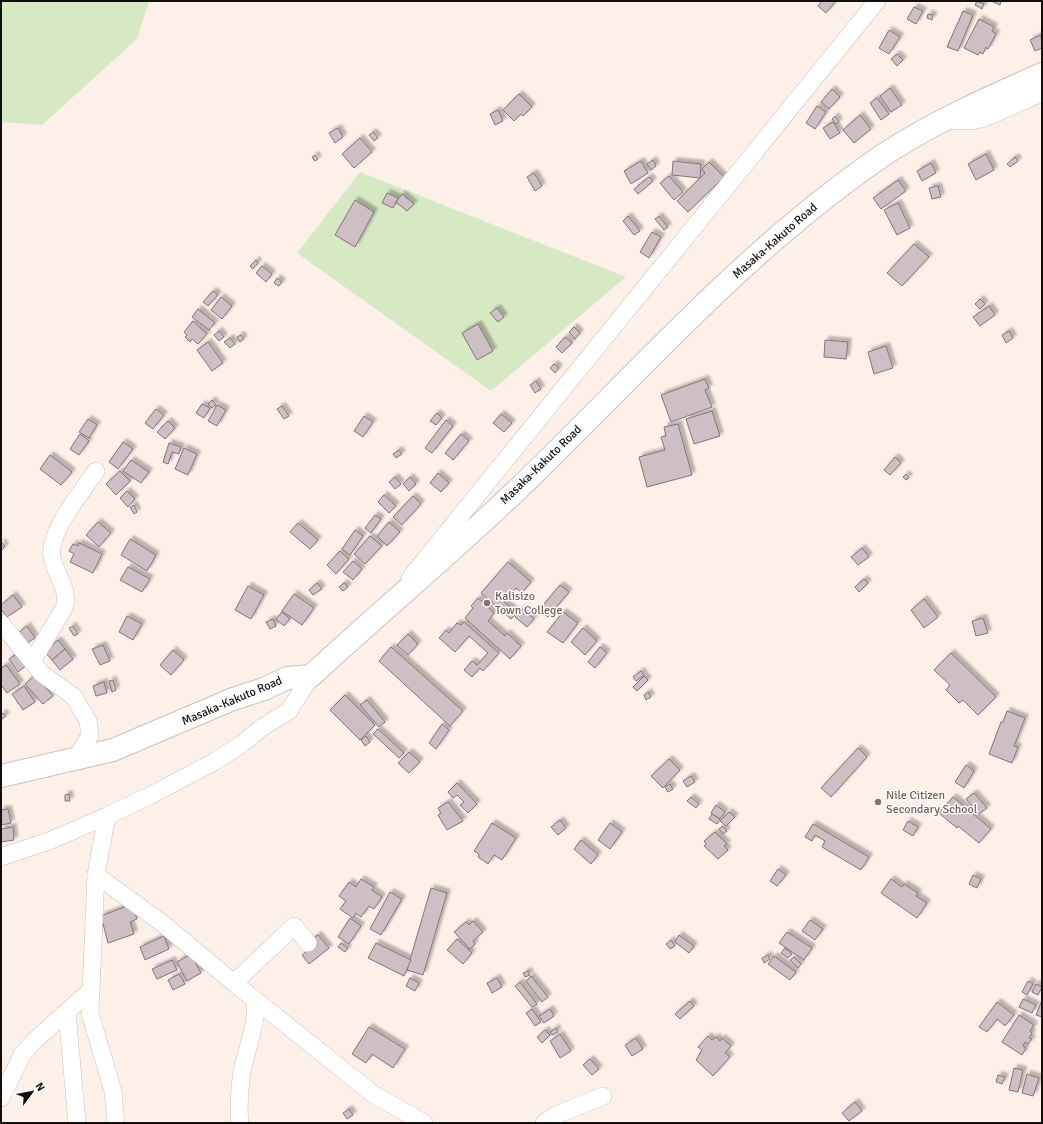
<svg xmlns="http://www.w3.org/2000/svg" width="1043" height="1124" font-family="Signika,sans-serif">
  <style>
    .green { fill: #d7e9c3 }
    .building { fill: #cdbfc4; stroke: #817479; filter: url(#shadow) }
    .lines { fill: none; stroke-linecap: round; stroke-linejoin: round }
    .minor-casing { stroke: #ccc0b9; stroke-width: 18 }
    .highway-casing { stroke: #ccc0b9; stroke-width: 24 }
    .minor { stroke: #fff; stroke-width: 17 }
    .highway { stroke: #fff; stroke-width: 22 }
    .education-dot { fill: #8d6e63; stroke: #fff; stroke-width: 1.5 }
    .labels { text-anchor: middle; dominant-baseline: central; stroke-width: 3; stroke-linejoin: round; paint-order: stroke }
    .street-label { font-size: 12px; fill: #130f0c; stroke: #fff }
    .education-label { font-size: 12px; fill: #785e54; stroke: #fff; text-anchor: start }
  </style>
  <defs>
    <filter id="shadow"><feDropShadow dx="3.5" dy="-3.5" stdDeviation="1" flood-color="#0004"/></filter>
  </defs>
  <rect width="100%" height="100%" fill="#fcf0e8"/>
  <!-- green -->
  <g class="green">
    <polygon points="1,1 147,1 149,2 137,39 42,125 1,122"/>
    <polygon points="360,172 626,277 491,391 297,253"/>
  </g>
  <!-- building -->
  <g class="building">
    <polygon points="822,1 836,1 826,13 818,6"/>
    <polygon points="977,1 984,4 982,9 975,5"/>
    <polygon points="991,1 1001,1 1000,5"/>
    <polygon points="914,7 923,11 916,24 907,19"/>
    <polygon points="963,11 973,15 958,51 947,47"/>
    <polygon points="928,14 933,15 932,20 927,18"/>
    <polygon points="979,19 994,27 992,31 996,34 988,49 986,47 983,54 980,52 978,55 964,48"/>
    <polygon points="889,30 900,37 889,54 879,48"/>
    <polygon points="1041,35 1042,48 1035,51 1030,40"/>
    <polygon points="897,54 903,60 897,66 891,59"/>
    <polygon points="890,88 902,105 891,112 880,96"/>
    <polygon points="832,89 840,97 829,109 821,102"/>
    <polygon points="519,94 532,107 523,116 521,114 514,121 503,110"/>
    <polygon points="877,98 889,114 881,120 870,103"/>
    <polygon points="817,106 826,112 815,129 806,123"/>
    <polygon points="498,110 503,121 495,125 490,114"/>
    <polygon points="860,115 871,129 854,143 843,130"/>
    <polygon points="835,116 839,122 836,124 832,119"/>
    <polygon points="833,122 840,133 830,139 823,128"/>
    <polygon points="338,128 343,137 335,143 329,133"/>
    <polygon points="373,132 378,138 374,141 369,135"/>
    <polygon points="360,138 372,152 354,168 342,154"/>
    <polygon points="986,154 994,170 976,180 968,164"/>
    <polygon points="315,155 318,159 315,161 312,157"/>
    <polygon points="1015,157 1018,161 1010,167 1007,164"/>
    <polygon points="653,160 656,166 651,170 647,164"/>
    <polygon points="641,161 648,173 631,184 624,171"/>
    <polygon points="673,161 701,164 700,178 672,175"/>
    <polygon points="709,162 724,177 688,212 677,201 705,173 702,169"/>
    <polygon points="931,163 936,173 922,181 917,171"/>
    <polygon points="534,173 542,186 535,191 527,177"/>
    <polygon points="669,176 683,192 674,200 660,183"/>
    <polygon points="649,177 653,181 638,194 634,189"/>
    <polygon points="898,180 906,191 881,209 873,198"/>
    <polygon points="938,186 941,197 932,199 929,188"/>
    <polygon points="387,193 398,198 393,208 382,203"/>
    <polygon points="402,194 414,204 407,211 396,202"/>
    <polygon points="355,200 374,212 355,247 335,235"/>
    <polygon points="898,203 910,228 897,235 884,210"/>
    <polygon points="628,216 640,231 634,235 623,221"/>
    <polygon points="659,216 668,227 664,230 655,219"/>
    <polygon points="652,232 661,237 649,258 640,252"/>
    <polygon points="914,244 929,257 902,286 887,273"/>
    <polygon points="256,260 258,263 253,269 250,266"/>
    <polygon points="262,266 272,274 266,282 256,273"/>
    <polygon points="277,278 282,282 279,286 274,283"/>
    <polygon points="213,291 218,295 208,306 203,302"/>
    <polygon points="221,297 232,306 222,319 211,310"/>
    <polygon points="980,299 985,304 980,309 975,304"/>
    <polygon points="989,306 995,315 980,326 973,317"/>
    <polygon points="497,308 504,317 498,322 490,313"/>
    <polygon points="198,309 215,323 209,330 192,317"/>
    <polygon points="193,321 207,334 198,344 192,339 190,342 185,337 187,335 184,332"/>
    <polygon points="478,324 493,351 477,360 462,333"/>
    <polygon points="574,327 580,333 575,339 569,332"/>
    <polygon points="219,331 224,337 219,341 214,335"/>
    <polygon points="1009,331 1013,338 1006,343 1002,335"/>
    <polygon points="241,335 244,339 240,342 237,337"/>
    <polygon points="565,337 572,343 562,353 556,347"/>
    <polygon points="230,338 235,344 230,348 224,342"/>
    <polygon points="825,340 848,342 846,359 824,357"/>
    <polygon points="208,342 223,363 212,371 197,350"/>
    <polygon points="886,346 893,368 874,374 868,352"/>
    <polygon points="554,364 559,368 555,373 550,368"/>
    <polygon points="705,379 709,388 705,390 712,407 671,422 661,395"/>
    <polygon points="536,381 541,389 535,393 530,385"/>
    <polygon points="212,400 216,405 212,408 208,404"/>
    <polygon points="202,404 210,408 204,418 196,413"/>
    <polygon points="217,405 226,410 217,426 208,421"/>
    <polygon points="282,406 289,416 284,419 277,409"/>
    <polygon points="156,409 164,415 153,429 145,423"/>
    <polygon points="712,411 720,436 694,444 686,419"/>
    <polygon points="437,413 442,418 436,425 430,421"/>
    <polygon points="501,414 512,423 504,432 493,423"/>
    <polygon points="364,416 373,422 363,437 354,431"/>
    <polygon points="88,419 97,425 89,438 79,432"/>
    <polygon points="446,420 453,426 432,453 425,448"/>
    <polygon points="168,421 175,428 165,439 157,432"/>
    <polygon points="678,424 692,475 647,487 639,457 665,450 661,437 666,436 664,427"/>
    <polygon points="80,434 89,441 79,455 70,449"/>
    <polygon points="461,434 469,441 453,460 445,453"/>
    <polygon points="123,442 133,449 118,469 109,462"/>
    <polygon points="169,443 181,447 179,454 172,452 168,464 163,462"/>
    <polygon points="184,448 197,454 188,475 175,469"/>
    <polygon points="399,450 402,454 396,458 393,454"/>
    <polygon points="50,455 72,472 61,485 40,469"/>
    <polygon points="895,457 901,463 890,475 884,470"/>
    <polygon points="131,460 149,472 141,483 123,471"/>
    <polygon points="120,471 130,481 116,495 106,484"/>
    <polygon points="438,473 449,483 441,492 430,483"/>
    <polygon points="906,474 909,478 906,480 903,477"/>
    <polygon points="395,477 401,484 395,489 389,482"/>
    <polygon points="410,477 416,484 409,491 403,484"/>
    <polygon points="127,491 135,499 128,507 120,498"/>
    <polygon points="384,495 396,506 389,513 378,502"/>
    <polygon points="413,496 421,504 402,525 393,517"/>
    <polygon points="134,505 137,512 134,514 130,507"/>
    <polygon points="375,515 381,519 371,533 365,528"/>
    <polygon points="98,522 111,533 99,547 86,535"/>
    <polygon points="389,522 400,532 387,546 377,536"/>
    <polygon points="298,523 318,540 310,549 290,532"/>
    <polygon points="355,530 363,536 350,555 342,549"/>
    <polygon points="370,536 382,546 365,564 354,554"/>
    <polygon points="130,539 156,555 147,571 121,555"/>
    <polygon points="1,542 5,546 1,551"/>
    <polygon points="79,543 102,554 93,573 70,562 74,554 69,551 73,544 78,546"/>
    <polygon points="862,548 869,557 858,565 851,557"/>
    <polygon points="340,551 349,559 336,574 327,565"/>
    <polygon points="353,561 362,569 353,580 343,572"/>
    <polygon points="508,562 531,582 522,593 516,588 504,602 517,613 511,619 481,593"/>
    <polygon points="128,567 150,579 142,592 120,580"/>
    <polygon points="864,579 868,583 859,592 855,587"/>
    <polygon points="317,583 322,589 313,595 309,590"/>
    <polygon points="344,583 348,587 343,591 339,587"/>
    <polygon points="560,585 569,592 548,617 539,610"/>
    <polygon points="248,586 264,595 251,619 235,610"/>
    <polygon points="294,594 314,608 302,625 282,611"/>
    <polygon points="13,595 22,607 7,617 1,609 1,605"/>
    <polygon points="478,598 494,613 488,621 505,636 507,633 521,646 510,659 465,618 473,608 471,606"/>
    <polygon points="924,599 938,617 924,628 911,610"/>
    <polygon points="522,609 534,619 527,627 515,617"/>
    <polygon points="282,612 290,619 284,626 276,619"/>
    <polygon points="563,612 578,623 563,643 547,632"/>
    <polygon points="127,616 142,624 133,640 119,632"/>
    <polygon points="983,618 988,633 976,636 972,621"/>
    <polygon points="273,619 276,626 270,629 266,622"/>
    <polygon points="464,622 499,653 483,671 480,668 472,677 464,670 472,661 477,665 488,653 469,636 455,652 439,638 446,630 449,633 457,623 461,625"/>
    <polygon points="27,626 35,638 27,643 19,632"/>
    <polygon points="73,626 78,634 74,636 69,628"/>
    <polygon points="583,628 597,641 585,655 571,642"/>
    <polygon points="408,634 418,644 408,655 397,645"/>
    <polygon points="58,640 65,649 52,660 44,651"/>
    <polygon points="103,645 110,661 100,665 92,649"/>
    <polygon points="391,647 463,711 450,726 379,661"/>
    <polygon points="600,647 607,653 595,668 588,662"/>
    <polygon points="65,649 73,659 60,670 52,660"/>
    <polygon points="173,650 184,660 171,675 160,665"/>
    <polygon points="18,653 27,665 18,672 9,659"/>
    <polygon points="951,653 996,697 978,715 963,700 959,703 946,690 950,685 934,670"/>
    <polygon points="6,665 20,684 7,693 1,685 1,668"/>
    <polygon points="641,671 644,675 636,681 633,677"/>
    <polygon points="35,675 53,696 43,704 25,684"/>
    <polygon points="644,676 648,680 637,691 633,687"/>
    <polygon points="113,680 116,690 112,692 109,681"/>
    <polygon points="104,682 107,693 96,696 93,686"/>
    <polygon points="24,686 35,702 23,710 12,694"/>
    <polygon points="648,692 651,697 646,700 644,695"/>
    <polygon points="345,695 375,725 360,740 330,710"/>
    <polygon points="367,700 385,722 379,727 360,705"/>
    <polygon points="1007,711 1025,718 1014,746 1018,747 1012,763 989,754 1001,722 1003,722"/>
    <polygon points="3,713 6,716 1,720 1,714"/>
    <polygon points="442,724 449,730 436,749 429,743"/>
    <polygon points="378,729 404,753 399,758 373,734"/>
    <polygon points="366,736 370,742 365,746 361,740"/>
    <polygon points="858,748 867,757 831,797 821,788"/>
    <polygon points="409,752 420,762 409,773 398,763"/>
    <polygon points="669,759 680,770 663,788 651,776"/>
    <polygon points="966,765 974,771 964,788 955,782"/>
    <polygon points="691,776 695,782 687,787 683,781"/>
    <polygon points="457,783 477,804 468,813 460,805 464,802 457,795 453,798 448,792"/>
    <polygon points="670,784 673,789 668,792 665,787"/>
    <polygon points="974,793 987,808 979,814 966,799"/>
    <polygon points="69,794 70,801 65,801 65,795"/>
    <polygon points="691,797 699,804 696,808 687,801"/>
    <polygon points="953,797 991,829 979,843 958,826 957,828 939,813"/>
    <polygon points="448,802 463,821 447,830 438,815 441,813 438,808"/>
    <polygon points="716,805 725,812 720,819 711,813"/>
    <polygon points="8,809 11,823 1,825 1,810"/>
    <polygon points="729,812 735,817 726,826 720,821"/>
    <polygon points="712,814 720,819 717,824 709,819"/>
    <polygon points="560,820 566,828 558,835 551,827"/>
    <polygon points="908,821 918,827 913,836 903,830"/>
    <polygon points="492,823 516,838 502,860 494,855 488,864 478,857 479,854 474,851"/>
    <polygon points="610,823 622,832 610,849 598,840"/>
    <polygon points="813,824 869,857 861,870 822,847 825,841 815,835 812,841 805,837"/>
    <polygon points="723,826 727,831 723,834 719,829"/>
    <polygon points="13,827 14,840 1,842 1,829"/>
    <polygon points="715,832 727,844 724,846 728,850 718,859 704,846 706,844 704,841"/>
    <polygon points="581,840 598,855 591,864 574,849"/>
    <polygon points="778,869 786,875 777,886 770,881"/>
    <polygon points="973,875 981,879 977,888 969,884"/>
    <polygon points="361,879 374,887 372,890 382,897 374,909 369,906 361,917 356,913 353,918 340,909 346,901 339,896 349,882 356,887"/>
    <polygon points="891,879 902,887 904,884 918,893 916,896 927,903 917,918 881,893"/>
    <polygon points="431,888 447,893 423,975 407,970"/>
    <polygon points="390,892 402,899 381,935 370,929"/>
    <polygon points="132,904 137,919 130,922 134,934 108,943 101,916"/>
    <polygon points="350,918 361,926 349,944 338,937"/>
    <polygon points="810,920 823,929 815,940 802,931"/>
    <polygon points="473,921 483,932 473,941 475,944 470,949 454,932 466,922 469,925"/>
    <polygon points="787,932 812,948 804,960 779,943"/>
    <polygon points="318,935 329,948 309,964 302,955 315,944 311,940"/>
    <polygon points="679,935 694,946 689,953 675,942"/>
    <polygon points="164,936 169,949 145,960 140,947"/>
    <polygon points="457,939 472,953 463,964 447,950"/>
    <polygon points="671,940 675,946 670,949 666,944"/>
    <polygon points="341,943 348,948 345,952 338,947"/>
    <polygon points="376,943 411,960 404,976 368,958"/>
    <polygon points="785,948 792,954 788,958 781,953"/>
    <polygon points="191,954 201,973 187,981 177,962"/>
    <polygon points="768,955 770,959 764,963 762,958"/>
    <polygon points="774,956 796,972 790,980 768,964"/>
    <polygon points="794,957 801,964 798,968 790,960"/>
    <polygon points="172,960 177,970 157,979 152,969"/>
    <polygon points="528,971 530,975 525,977 523,973"/>
    <polygon points="179,974 185,984 173,990 168,980"/>
    <polygon points="531,976 548,997 542,1002 526,981"/>
    <polygon points="410,978 419,983 415,991 406,986"/>
    <polygon points="497,978 502,987 492,993 487,983"/>
    <polygon points="1028,981 1033,984 1027,995 1022,992"/>
    <polygon points="520,982 537,1004 532,1007 515,986"/>
    <polygon points="1036,984 1042,987 1038,995 1032,992"/>
    <polygon points="1023,999 1036,1005 1032,1013 1019,1007"/>
    <polygon points="1042,1000 1042,1017 1036,1015"/>
    <polygon points="690,1001 694,1006 680,1019 675,1014"/>
    <polygon points="997,1002 1014,1015 1005,1026 997,1019 987,1032 979,1027"/>
    <polygon points="532,1009 541,1022 535,1026 526,1013"/>
    <polygon points="550,1009 554,1016 544,1023 539,1016"/>
    <polygon points="1019,1015 1034,1025 1030,1031 1032,1033 1029,1038 1032,1039 1028,1044 1025,1042 1023,1046 1026,1048 1022,1055 1002,1042"/>
    <polygon points="369,1027 405,1049 393,1068 372,1054 366,1063 352,1054"/>
    <polygon points="556,1028 558,1032 552,1035 550,1032"/>
    <polygon points="545,1030 550,1035 542,1043 537,1037"/>
    <polygon points="560,1034 571,1051 560,1058 550,1041"/>
    <polygon points="708,1036 712,1040 716,1037 720,1041 722,1038 731,1046 725,1053 730,1057 713,1076 696,1060 702,1050 698,1047"/>
    <polygon points="636,1038 643,1049 632,1056 625,1045"/>
    <polygon points="590,1059 599,1069 592,1075 583,1065"/>
    <polygon points="1014,1068 1023,1070 1018,1092 1009,1090"/>
    <polygon points="1027,1074 1039,1078 1033,1096 1022,1093"/>
    <polygon points="998,1075 1005,1077 1002,1084 996,1082"/>
    <polygon points="855,1102 862,1111 849,1121 842,1113"/>
    <polygon points="349,1109 353,1115 347,1119 343,1113"/>
  </g>
  <g class="lines">
    <!-- minor casing -->
    <g class="minor-casing">
      <g id="minor">
        <polyline points="944,120 971,121 982,119 1042,93"/>
        <polyline points="410,578 877,1"/>
        <polyline points="1,623 41,673 74,697 88,721 90,735 75,760"/>
        <path d="M32 662 64 608C70 590 56 575 52 558 47 533 82 492 96 471"/>
        <polyline points="107,816 96,875 162,923 234,983 373,1094 424,1123"/>
        <polyline points="1,857 49,841 107,816 151,795 214,762 242,744 261,728 289,711 311,676"/>
        <polyline points="96,875 90,1013 113,1091 116,1123"/>
        <polyline points="234,983 294,926 308,943"/>
        <polyline points="67,1012 77,1123"/>
        <polyline points="1,1098 22,1055 33,1042 90,991"/>
        <path d="M240 1123C238 1111 240 1084 242 1071 246 1052 260 1016 254 999"/>
        <polyline points="544,1123 556,1115 603,1096"/>
      </g>
    </g>
    <!-- highway casing -->
    <g class="highway-casing">
      <path id="highway" d="M1 776 113 750 233 699 264 689 287 678 311 676C379 613 450 554 517 490 638 374 748 246 888 152 936 121 990 97 1042 74"/>
    </g>
    <!-- minor -->
    <use href="#minor" class="minor"/>
    <!-- highway -->
    <use href="#highway" class="highway"/>
  </g>
  <!-- markers -->
  <g class="education-dot">
    <circle cx="487" cy="603" r="4"/>
    <circle cx="878" cy="802" r="4"/>
  </g>
  <g class="labels">
    <!-- street labels -->
    <g class="street-label">
      <text transform="translate(775 241) rotate(-41)">Masaka-Kakuto Road</text>
      <text transform="translate(541 465) rotate(-44)">Masaka-Kakuto Road</text>
      <text transform="translate(232 701) rotate(-23)">Masaka-Kakuto Road</text>
    </g>
    <!-- education labels -->
    <g class="education-label">
      <text x="495" y="596">Kalisizo<tspan x="495" dy="14">Town College</tspan></text>
      <text x="886" y="795">Nile Citizen<tspan x="886" dy="14">Secondary School</tspan></text>
    </g>
  </g>
  <!-- border -->
  <rect width="1043" height="1124" fill="none" stroke="#130f0c" stroke-width="4"/>
  <!-- north arrow -->
  <g transform="translate(32 1092) rotate(58)" stroke="#ffffff" stroke-width="3" paint-order="stroke">
  <path d="M0-3L7 15L0 10L-7 15Z" fill="#130f0c"/>
  <text y="-6" font-size="11" font-weight="bold" text-anchor="middle" fill="#130f0c">N</text>
  </g>
</svg>
